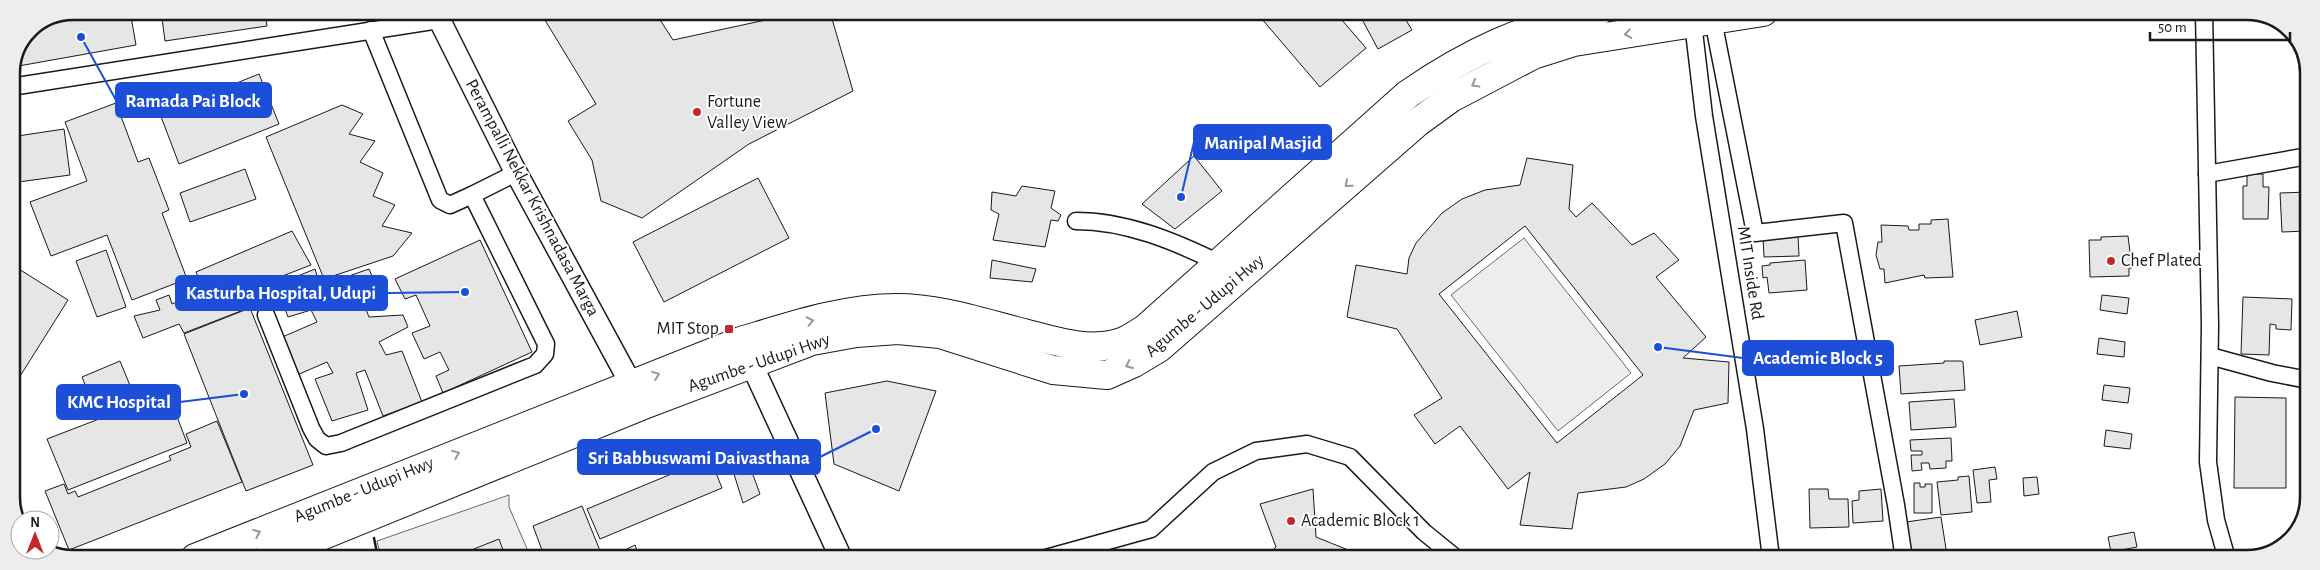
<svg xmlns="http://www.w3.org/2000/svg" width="2320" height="570" font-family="'Alegreya Sans',sans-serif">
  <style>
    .built { fill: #ededed; stroke: #6a6a6a }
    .building { fill: #e6e6e6; stroke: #1a1a1a; fill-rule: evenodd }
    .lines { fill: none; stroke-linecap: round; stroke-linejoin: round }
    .minor-casing { stroke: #1a1a1a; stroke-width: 19 }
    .tertiary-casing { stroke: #1a1a1a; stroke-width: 24 }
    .trunk-casing { stroke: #1a1a1a; stroke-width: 30 }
    .minor { stroke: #fff; stroke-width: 16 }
    .tertiary { stroke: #fff; stroke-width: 21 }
    .trunk { stroke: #fff; stroke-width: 28 }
    .wall { stroke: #1a1a1a; stroke-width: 2.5 }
    .oneway { stroke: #989898 }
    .poi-dot { fill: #c62828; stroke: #fff; stroke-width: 2 }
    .labels { text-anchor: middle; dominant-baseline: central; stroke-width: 4; stroke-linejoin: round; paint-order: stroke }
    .poi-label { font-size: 18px; fill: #1a1a1a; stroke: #fff; text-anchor: start }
    .street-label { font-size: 18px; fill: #1a1a1a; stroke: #fff }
    .rim { fill: none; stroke: #1a1a1a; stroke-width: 2.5 }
    .leader { fill: none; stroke: #1d4ed8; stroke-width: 2 }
    .callout-dot { fill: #1d4ed8; stroke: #fff; stroke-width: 2 }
    .callout { fill: #1d4ed8; stroke: #1d4ed8; stroke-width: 2 }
    .callout-label { font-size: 19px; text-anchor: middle; font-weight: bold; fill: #fff }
  </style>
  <rect width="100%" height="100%" fill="#fff"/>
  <!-- built -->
  <g class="built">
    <polygon points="1524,238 1631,373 1558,431 1451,295"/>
    <polygon points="509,495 509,507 531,558 381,558 377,541"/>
  </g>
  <!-- building -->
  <g class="building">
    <polygon points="73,11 130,11 136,45 13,67 30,29"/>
    <polygon points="161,11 265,11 267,26 165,41"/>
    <polygon points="540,12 655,12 673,40 761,21 816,12 830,12 853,91 749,144 642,218 601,201 592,160 568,121 596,104"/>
    <polygon points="1268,12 1335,12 1366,48 1320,87 1261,18"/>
    <polygon points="1358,12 1401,12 1412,30 1378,49"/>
    <polygon points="1416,12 1432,12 1418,18"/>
    <polygon points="259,74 279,124 179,164 160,114"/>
    <polygon points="116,103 138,162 149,158 169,210 162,213 187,279 132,300 107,235 51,256 30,202 87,181 65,122"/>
    <polygon points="342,105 363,114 349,134 375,141 360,162 383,173 373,196 395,205 382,226 412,233 393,256 324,279 266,137"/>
    <polygon points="64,129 70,175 11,183 11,137"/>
    <polygon points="1194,156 1222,191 1175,229 1142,204"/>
    <path d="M1527 158 1573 165 1569 209 1576 217 1592 203 1632 245 1654 233 1679 260 1656 277 1706 337 1683 358 1729 362 1728 403 1694 410 1680 446 1665 464 1644 479 1626 487 1578 493 1572 529 1520 525 1530 472 1508 489 1460 426 1435 444 1414 415 1442 398 1397 329 1347 317 1356 265 1407 274 1409 258 1416 243 1442 213 1462 199 1485 190 1520 185ZM1525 226 1643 375 1557 443 1439 294Z"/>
    <polygon points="245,169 256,199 190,222 180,193"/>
    <polygon points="2247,174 2263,174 2263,187 2269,187 2268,219 2243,219 2243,186 2247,186"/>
    <polygon points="758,178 789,238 664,302 633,242"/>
    <polygon points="1022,186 1055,191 1051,208 1061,215 1058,221 1051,220 1045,247 993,240 999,214 991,210 992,192 1016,196"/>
    <polygon points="2308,192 2308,231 2282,232 2280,193"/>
    <polygon points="1948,219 1953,277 1925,278 1924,275 1885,283 1884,269 1880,269 1876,255 1878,242 1882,242 1881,225 1908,226 1909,230 1919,230 1919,224 1931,224 1931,220"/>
    <polygon points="292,231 311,265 259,285 264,302 184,333 179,324 143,338 134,316 160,310 156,300 169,295 172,304 204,290 196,272"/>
    <polygon points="1798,235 1799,256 1764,257 1763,237"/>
    <polygon points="2128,236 2132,268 2129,268 2129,276 2090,277 2089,240 2101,240 2101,237"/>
    <polygon points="480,240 532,352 443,393 436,376 449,370 440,352 424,359 412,333 430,326 416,295 405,299 395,279"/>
    <polygon points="106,250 126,307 97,317 76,261"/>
    <polygon points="992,260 1036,269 1032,282 990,278"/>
    <polygon points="1805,260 1807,290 1769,293 1767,277 1763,278 1762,266 1770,265 1770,263"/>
    <polygon points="11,264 68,300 12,389"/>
    <polygon points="315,269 320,286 369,269 382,299 365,307 369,317 403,315 408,327 379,342 386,355 402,351 422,402 383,416 365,370 356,373 368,410 332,421 315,379 333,373 327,362 297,375 280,338 317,322 311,310 288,317 276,285"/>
    <polygon points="2102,295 2129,298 2127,314 2100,310"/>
    <polygon points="2243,297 2292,299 2291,330 2276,329 2276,325 2270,324 2269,355 2241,354"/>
    <polygon points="250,308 313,465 246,491 184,334"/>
    <polygon points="2017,311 2022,337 1980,345 1975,320"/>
    <polygon points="2099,338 2125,342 2124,357 2097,354"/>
    <polygon points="120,361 138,405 168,393 187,443 68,490 47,439 99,419 82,377"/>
    <polygon points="1944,361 1961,361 1963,362 1965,390 1901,394 1899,366 1944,363"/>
    <polygon points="887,381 936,391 899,491 834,464 825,393"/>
    <polygon points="2104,385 2130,388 2128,403 2102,400"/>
    <polygon points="2235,397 2286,398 2286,488 2234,488"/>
    <polygon points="1954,399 1956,427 1911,430 1909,402"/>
    <polygon points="217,421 242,482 69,550 45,491 64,484 68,494 75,491 78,497 171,460 169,456 191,447 186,434"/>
    <polygon points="2106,430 2132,434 2130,449 2104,446"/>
    <polygon points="1951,438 1952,461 1946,461 1946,468 1930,469 1929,463 1921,463 1922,470 1912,471 1911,455 1922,455 1922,451 1911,451 1910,440"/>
    <polygon points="745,453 760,494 743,503 729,458"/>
    <polygon points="710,458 722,488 600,539 587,509"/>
    <polygon points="1995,467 1997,479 1989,480 1991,502 1977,503 1973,470"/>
    <polygon points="1969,476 1972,512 1941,515 1937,482 1958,480 1958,477"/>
    <polygon points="2037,477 2039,494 2024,496 2023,478"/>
    <polygon points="1914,483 1920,483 1920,487 1925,487 1925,484 1932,484 1932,513 1914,513"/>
    <polygon points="1313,489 1316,537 1368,558 1264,558 1276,547 1260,504"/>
    <polygon points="1809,489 1828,489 1829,499 1848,499 1849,527 1810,528"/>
    <polygon points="1881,489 1883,521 1853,523 1852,501 1859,500 1859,491"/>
    <polygon points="582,506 603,558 545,558 533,526"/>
    <polygon points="1941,517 1947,555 1911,559 1906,522"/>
    <polygon points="2134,532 2137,547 2111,552 2108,537"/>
    <polygon points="499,539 506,558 451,558"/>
    <polygon points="635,545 640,558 609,558"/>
    <polygon points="1682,555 1682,558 1646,558"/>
  </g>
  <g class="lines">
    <!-- minor casing -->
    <g class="minor-casing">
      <g id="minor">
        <polyline points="2204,12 2210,325 2208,462 2216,520 2227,559"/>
        <polyline points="1713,20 1755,233 1844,223 1896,505 1904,559"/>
        <polyline points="1693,23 1704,116 1755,429 1771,558"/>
        <polyline points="371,30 440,200 450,205 472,195"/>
        <polyline points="11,87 439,20"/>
        <polyline points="2207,174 2308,156"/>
        <path d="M1076 221C1126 221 1174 241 1219 263"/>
        <polyline points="266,315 311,428 317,439 326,446 341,443 535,365 545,354 546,344 472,195 516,173"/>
        <polyline points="2210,356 2272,373 2308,380"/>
        <polyline points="1046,558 1151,529 1213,472 1256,451 1307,444 1350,457 1424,532 1456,558"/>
      </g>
    </g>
    <!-- tertiary casing -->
    <g class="tertiary-casing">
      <g id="tertiary">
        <polyline points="435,11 512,165 631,384"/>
        <polyline points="751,363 841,558"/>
      </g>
    </g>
    <!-- trunk casing -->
    <g class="trunk-casing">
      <g id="trunk">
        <path d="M195 558 741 341C791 326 844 308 897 308 940 308 983 323 1024 333 1054 341 1091 353 1122 342 1130 339 1138 333 1145 329L1408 94C1469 52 1525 26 1598 12"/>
        <polyline points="267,558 641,406 812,341 856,333 898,330 940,334 1053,370 1107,375 1134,363 1159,348 1418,122 1451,98 1533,55 1574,42 1763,12"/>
      </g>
    </g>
    <!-- minor -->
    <use href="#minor" class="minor"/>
    <!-- tertiary -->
    <use href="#tertiary" class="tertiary"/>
    <!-- trunk -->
    <use href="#trunk" class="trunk"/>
    <!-- wall -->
    <polyline class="wall" points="374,538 378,558"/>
  </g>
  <!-- one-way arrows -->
  <defs><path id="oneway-chevron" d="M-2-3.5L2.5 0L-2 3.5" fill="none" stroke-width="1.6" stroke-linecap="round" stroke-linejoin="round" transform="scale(1.25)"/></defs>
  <g class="oneway">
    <use href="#oneway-chevron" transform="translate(1628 34) rotate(171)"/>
    <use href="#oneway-chevron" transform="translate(1475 84) rotate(150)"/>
    <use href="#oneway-chevron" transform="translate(1348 184) rotate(139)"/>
    <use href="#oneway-chevron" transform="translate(810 321) rotate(-12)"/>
    <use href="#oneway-chevron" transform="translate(1129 365) rotate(155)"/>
    <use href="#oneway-chevron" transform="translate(656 375) rotate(-21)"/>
    <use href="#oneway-chevron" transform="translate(456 454) rotate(-22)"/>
    <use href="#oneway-chevron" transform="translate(257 533) rotate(-22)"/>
  </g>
  <!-- markers -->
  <g class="poi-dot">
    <circle cx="697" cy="112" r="5"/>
    <circle cx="2111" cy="261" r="5"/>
    <rect x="724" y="324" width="10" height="10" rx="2.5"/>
    <circle cx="1291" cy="521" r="5"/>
  </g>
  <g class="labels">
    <!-- poi labels -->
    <g class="poi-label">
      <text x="707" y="102">Fortune<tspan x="707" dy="21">Valley View</tspan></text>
      <text x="2121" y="261">Chef Plated</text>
      <text x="719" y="329" text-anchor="end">MIT Stop</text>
      <text x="1301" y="521">Academic Block 1</text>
    </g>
    <!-- street labels -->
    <g class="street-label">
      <text transform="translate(532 198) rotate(62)">Perampalli Nekkar Krishnadasa Marga</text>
      <text transform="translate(1750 273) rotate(81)">MIT Inside Rd</text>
      <text transform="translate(1205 306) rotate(-40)">Agumbe - Udupi Hwy</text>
      <text transform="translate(759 363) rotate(-19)">Agumbe - Udupi Hwy</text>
      <text transform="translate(364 490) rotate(-22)">Agumbe - Udupi Hwy</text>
    </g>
  </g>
  <!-- crop -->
  <path d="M0 0H2320V570H0ZM73 20H2247A53 53 0 0 1 2300 73V497A53 53 0 0 1 2247 550H73A53 53 0 0 1 20 497V73A53 53 0 0 1 73 20Z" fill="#ededed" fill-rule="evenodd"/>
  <path class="rim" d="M73 20H2247A53 53 0 0 1 2300 73V497A53 53 0 0 1 2247 550H73A53 53 0 0 1 20 497V73A53 53 0 0 1 73 20Z"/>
  <!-- callouts -->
  <path class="leader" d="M81 37L116 100M1181 197L1194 142M465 292L387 293M1658 347L1743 358M244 394L180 402M876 429L820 457"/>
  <g class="callout-dot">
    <circle cx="81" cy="37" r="5"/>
    <circle cx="1181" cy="197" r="5"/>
    <circle cx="465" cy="292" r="5"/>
    <circle cx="1658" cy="347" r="5"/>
    <circle cx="244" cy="394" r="5"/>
    <circle cx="876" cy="429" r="5"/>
  </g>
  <g class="callout">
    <rect x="116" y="83" width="155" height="34" rx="5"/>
    <rect x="1194" y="125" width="137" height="34" rx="5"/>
    <rect x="176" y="276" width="211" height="34" rx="5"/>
    <rect x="1743" y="341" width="150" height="34" rx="5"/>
    <rect x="57" y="385" width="123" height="34" rx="5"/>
    <rect x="578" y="440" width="242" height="34" rx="5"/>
  </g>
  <g class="callout-label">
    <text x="193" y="107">Ramada Pai Block</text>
    <text x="1263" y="149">Manipal Masjid</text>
    <text x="281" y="299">Kasturba Hospital, Udupi</text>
    <text x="1818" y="364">Academic Block 5</text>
    <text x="119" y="408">KMC Hospital</text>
    <text x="699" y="464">Sri Babbuswami Daivasthana</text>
  </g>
  <!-- north arrow -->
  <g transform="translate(35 535)"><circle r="24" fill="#ffffff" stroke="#a3a3a3"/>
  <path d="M0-4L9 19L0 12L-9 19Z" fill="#c62828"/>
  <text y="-8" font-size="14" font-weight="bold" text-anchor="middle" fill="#1a1a1a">N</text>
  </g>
  <!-- scale -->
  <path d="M2150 32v8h140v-8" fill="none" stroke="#1a1a1a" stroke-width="2.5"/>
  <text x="2158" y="32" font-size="15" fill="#1a1a1a" stroke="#ffffff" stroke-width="4" paint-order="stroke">50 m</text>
</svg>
